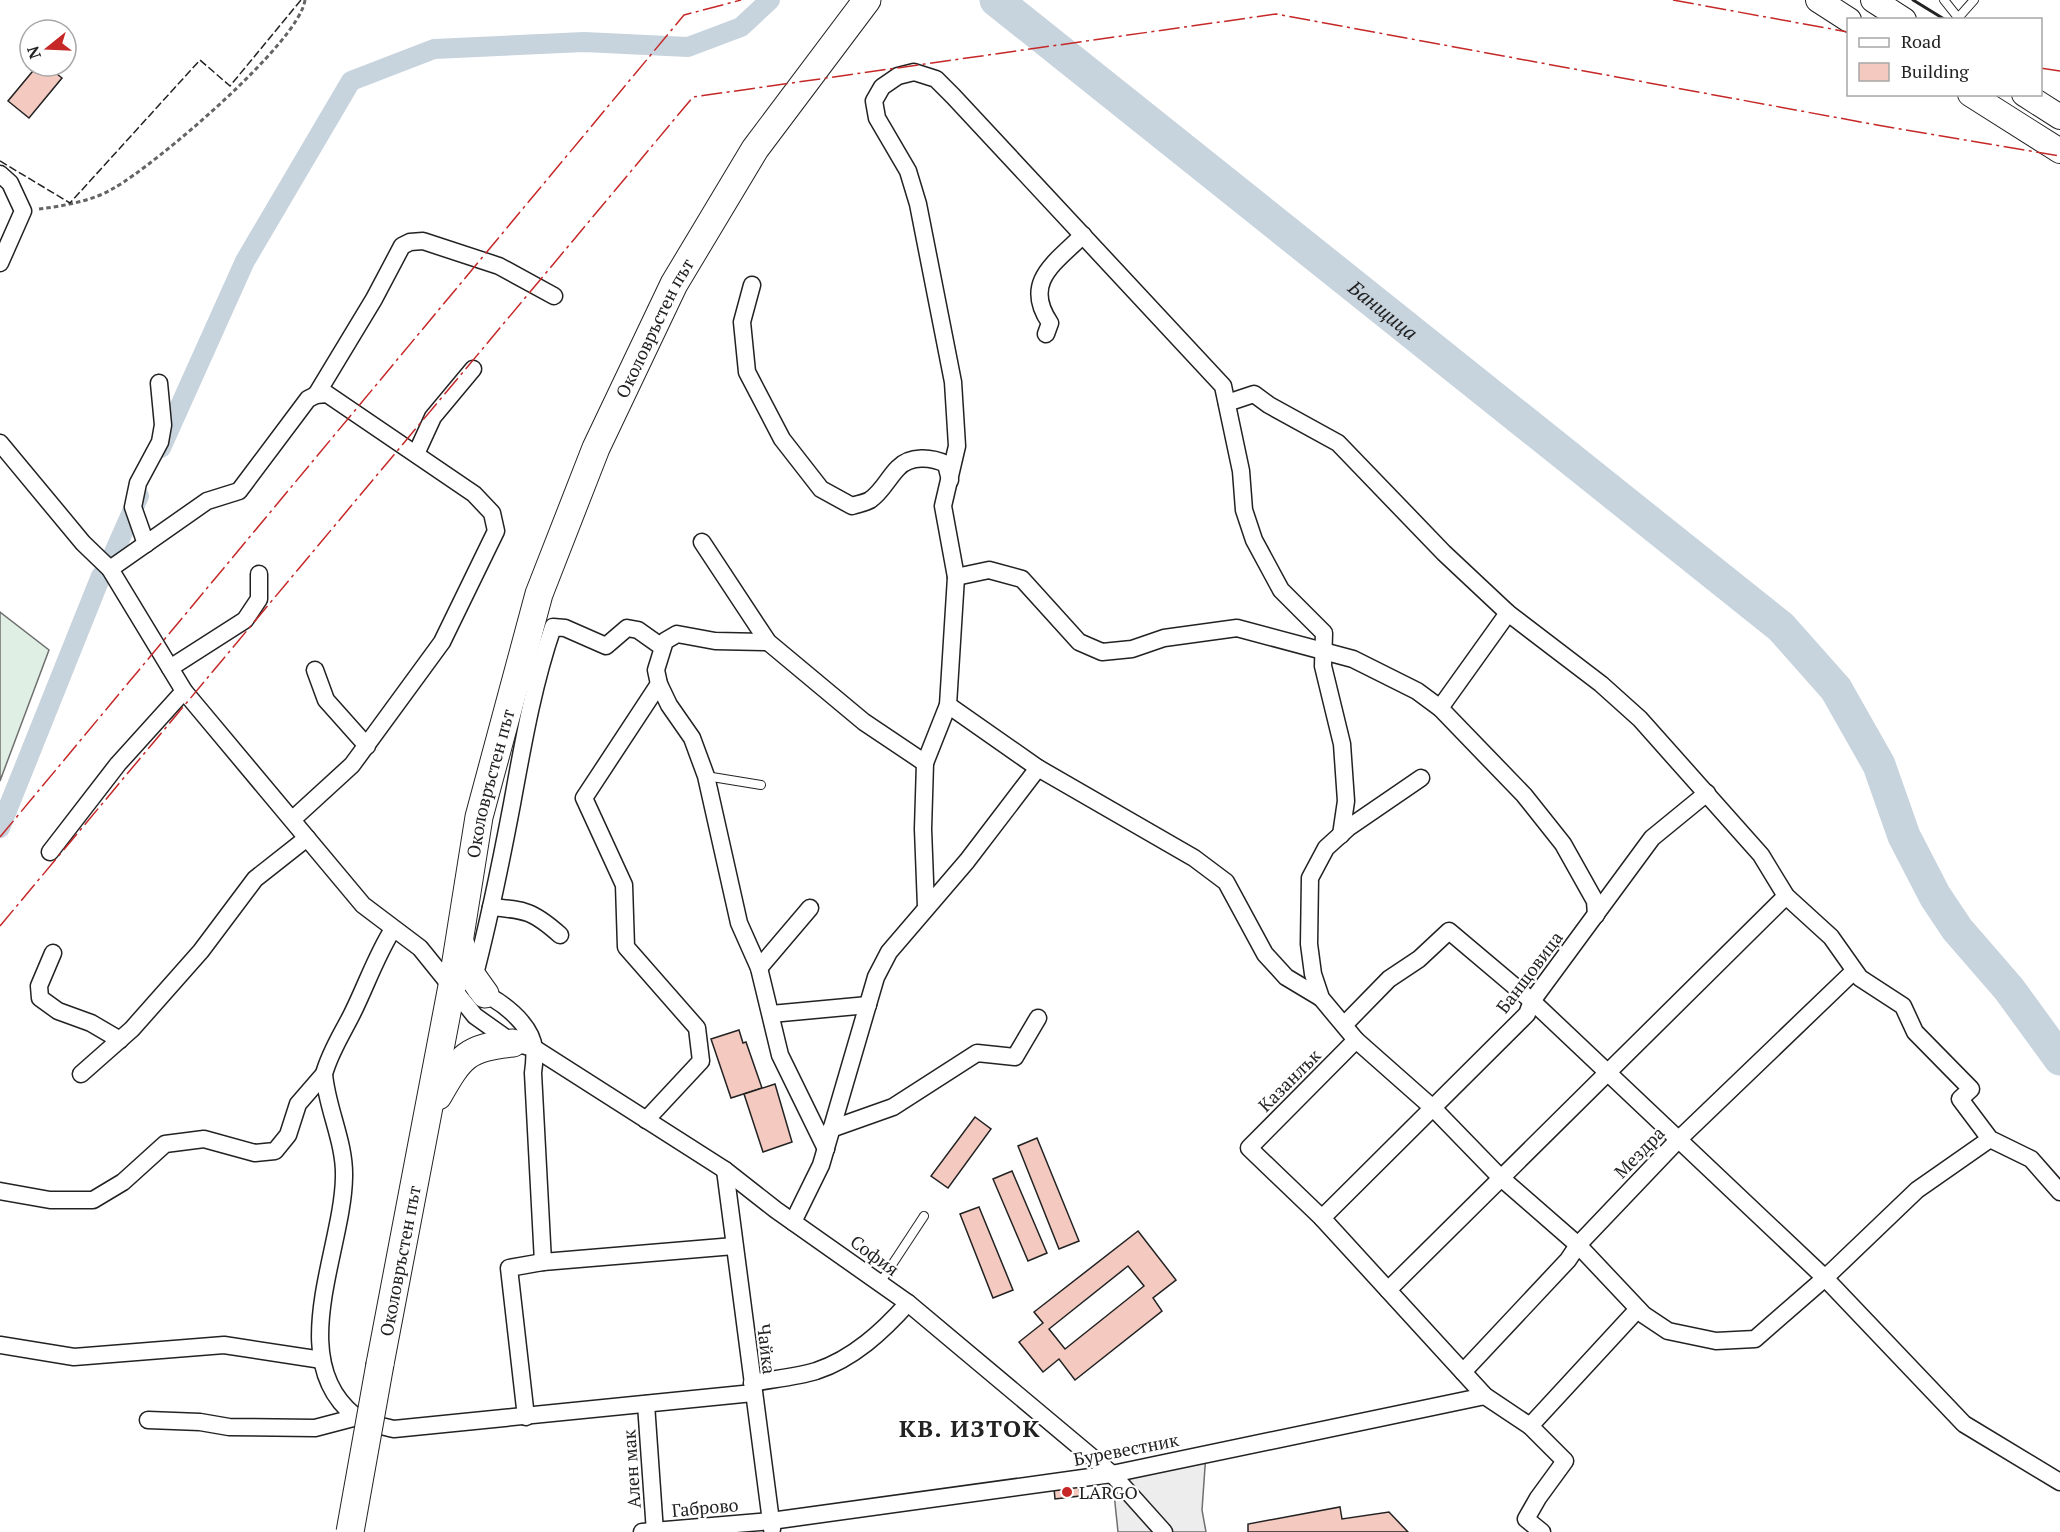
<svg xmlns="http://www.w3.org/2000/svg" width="2060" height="1532" font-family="'PT Serif',serif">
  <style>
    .green { fill: #e0efe3; stroke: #6f6f6f; stroke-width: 1.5 }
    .parking { fill: #ededed; stroke: #6f6f6f; stroke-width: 1.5 }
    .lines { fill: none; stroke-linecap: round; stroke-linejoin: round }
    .canal { stroke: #c7d3dd; stroke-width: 20 }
    .river { stroke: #c7d3dd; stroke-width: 33 }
    .building { fill: #f3c9c0; stroke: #222; stroke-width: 1.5; fill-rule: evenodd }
    .service-casing { stroke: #222; stroke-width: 10 }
    .minor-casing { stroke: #222; stroke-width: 19 }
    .secondary-casing { stroke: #222; stroke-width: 26 }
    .primary-casing { stroke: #222; stroke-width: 29 }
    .path { stroke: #646464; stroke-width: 3; stroke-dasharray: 4.5 3; stroke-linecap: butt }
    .service { stroke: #fff; stroke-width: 8 }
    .minor { stroke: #fff; stroke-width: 16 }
    .secondary { stroke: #fff; stroke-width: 24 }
    .primary { stroke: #fff; stroke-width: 27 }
    .primary-bridge-casing { stroke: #222; stroke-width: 29; stroke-linecap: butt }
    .primary-bridge { stroke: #fff; stroke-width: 27 }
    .fence { stroke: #222; stroke-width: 1.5; stroke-dasharray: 8 3; stroke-linecap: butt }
    .wall { stroke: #222; stroke-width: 3 }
    .power { stroke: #c62828; stroke-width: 1.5; stroke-dasharray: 21 4.5 3 4.5; stroke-linecap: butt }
    .poi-dot { fill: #c62828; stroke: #fff; stroke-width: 2 }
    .labels { text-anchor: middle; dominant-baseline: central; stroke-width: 4.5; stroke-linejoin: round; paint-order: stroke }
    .street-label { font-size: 18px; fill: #222; stroke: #fff }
    .poi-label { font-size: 18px; fill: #222; stroke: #fff; text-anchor: start }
    .water-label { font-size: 20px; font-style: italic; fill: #222; stroke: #fff }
    .district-label { font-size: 24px; font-weight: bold; letter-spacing: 1.5px; fill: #222; stroke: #fff }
  </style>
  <rect width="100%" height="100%" fill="#fff"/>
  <!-- green -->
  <polygon class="green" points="0,612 49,650 0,781"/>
  <!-- parking -->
  <polygon class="parking" points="1206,1453 1202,1510 1206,1532 1118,1532 1112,1474"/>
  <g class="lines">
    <!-- canal -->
    <g class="canal">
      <polyline points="161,448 245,261 351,81 434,49 584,42 688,47 741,27 770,0"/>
      <polyline points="112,557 139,496"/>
      <polyline points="0,828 101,576"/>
    </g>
    <!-- river -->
    <path class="river" id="s1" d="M996 0 1781 627 1836 689 1879 765 1904 836 1935 896 1957 929 2009 989 2060 1059"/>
  </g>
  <!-- building -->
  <g class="building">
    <polygon points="37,66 47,66 62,78 29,118 8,101"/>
    <polygon points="739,1030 743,1043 746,1042 762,1088 731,1098 711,1039"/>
    <polygon points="775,1084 792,1142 763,1152 744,1094"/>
    <polygon points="975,1117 991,1129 948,1188 931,1176"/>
    <polygon points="1037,1138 1079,1241 1059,1249 1018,1146"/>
    <polygon points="1012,1171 1047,1253 1028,1261 993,1179"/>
    <polygon points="979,1207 1013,1290 993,1298 960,1214"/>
    <path d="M1138 1231 1176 1280 1153 1298 1162 1311 1075 1380 1059 1359 1043 1372 1019 1342 1043 1323 1034 1312ZM1128 1266 1144 1286 1065 1349 1049 1329Z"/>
    <polygon points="1079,1486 1080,1496 1055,1499 1054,1488"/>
    <polygon points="1340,1507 1342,1519 1389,1512 1408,1532 1248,1532 1248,1524"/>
  </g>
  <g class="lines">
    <!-- service casing -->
    <g class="service-casing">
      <g id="service">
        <polyline points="1944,0 1960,20"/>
        <polyline points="1958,18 1974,0"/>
        <polyline points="706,776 761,785"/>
        <polyline points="880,1283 924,1216"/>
      </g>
    </g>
    <!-- minor casing -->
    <g class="minor-casing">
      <g id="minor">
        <polyline points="0,174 10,183 23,211 0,263"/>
        <path d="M752 285 742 322 747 372 782 439 821 489 852 506C857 504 865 503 870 500 882 492 888 478 898 468 910 455 932 457 946 464L950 480"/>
        <path d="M1046 334 1050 323C1022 282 1055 263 1083 235"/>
        <polyline points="316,395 374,299 402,246 410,242 423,241 499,266 554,296"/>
        <polyline points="1227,403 1254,394 1269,405 1338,443 1444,553 1508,613 1601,684 1640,719 1761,855 1786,896 1831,937 1860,978 1903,1006 1915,1032 1971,1089 1960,1099 1990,1139 2031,1159 2060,1192"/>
        <polyline points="0,443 83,543 110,569 184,691 363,905 420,948 475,1016 513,1043 534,1048 725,1170 776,1210 908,1303 1112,1474 1164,1532"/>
        <polyline points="416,454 433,417 473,369"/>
        <polyline points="702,542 768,642 864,722 925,763"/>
        <polyline points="146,544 133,507 138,483 160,442 163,425 159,383"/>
        <polyline points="110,569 207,501 239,491 308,399 316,395 327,394 474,494 492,513 496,531 442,642 352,765 293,819"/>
        <polyline points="956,577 989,570 1022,579 1079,642 1102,652 1132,649 1164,638 1237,628 1353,659 1417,691 1440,708 1524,795 1563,844 1595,901 1596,915"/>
        <polyline points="768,642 715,641 677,634 665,641 656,670 659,684 669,705 692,738 706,776 739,923 759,968 780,1055 826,1149"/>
        <polyline points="170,668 245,620 259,599 259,574"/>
        <polyline points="315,670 326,700 367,746"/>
        <polyline points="948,705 1038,768 1194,858 1226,882 1265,954 1286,977 1321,998"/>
        <polyline points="1440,708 1508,613"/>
        <polyline points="1421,778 1348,828 1326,848 1310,878 1309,944 1313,974 1321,998 1356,1040 1434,1109 1500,1177 1578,1245 1644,1315 1668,1331 1716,1341 1755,1339 1825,1278 1917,1190 1990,1139"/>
        <polyline points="50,852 118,764 184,691"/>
        <path d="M491 907C526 910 533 911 560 935"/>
        <polyline points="926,907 923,829 925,763 948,705 956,577 943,506 957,446 953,382 918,204 908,171 877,118 874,101 882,87 898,76 914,72 936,79 953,96 1223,386 1241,471 1244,510 1254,540 1281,590 1324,633 1323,666 1342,744 1346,801 1341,835"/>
        <path d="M393 929C376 956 366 986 352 1014 342 1034 330 1052 324 1074 327 1109 345 1142 344 1177 343 1250 284 1360 355 1416 365 1423 382 1426 394 1429L753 1393"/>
        <polyline points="53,953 39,986 40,998 58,1011 91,1023 120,1040"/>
        <polyline points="759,968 810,908"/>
        <path d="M474 978C489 921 501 862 512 804 523 744 533 685 553 627L565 628 606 646 627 628 638 630 662 647"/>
        <path d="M476 991C499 998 532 1024 534 1049 535 1057 534 1066 533 1073L543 1262"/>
        <polyline points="771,1014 868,1005"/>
        <polyline points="1344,1025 1389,979 1419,959 1449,931 1532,1001 1825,1278 1964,1424 2060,1482"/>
        <polyline points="1356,1040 1249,1148 1322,1218 1485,1396 1530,1426 1565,1461 1538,1498 1526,1519 1542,1532"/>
        <polyline points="81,1074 132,1029 201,951 255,879 307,838"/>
        <polyline points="646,1120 701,1061 697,1028 626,947 624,885 584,798 659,684"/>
        <polyline points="831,1129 893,1107 977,1053 1015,1057 1038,1018"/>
        <polyline points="725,1170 772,1529"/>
        <polyline points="0,1191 50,1200 93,1200 123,1182 165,1144 204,1139 255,1153 275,1151 288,1135 298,1104 324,1074"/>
        <polyline points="1322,1218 1527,1014 1532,1001 1652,838 1707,793"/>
        <polyline points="793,1222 821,1165 876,977 889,952 967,861 1038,768"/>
        <polyline points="1388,1290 1786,896"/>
        <polyline points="0,1345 74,1357 224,1345 322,1360"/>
        <polyline points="1463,1372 1568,1260 1578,1245 1678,1140 1854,971"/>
        <path d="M752 1383C773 1379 796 1377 816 1371 853 1359 883 1331 908 1303"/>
        <polyline points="646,1404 655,1532"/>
        <polyline points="526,1417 509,1268 543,1262 734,1246"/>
        <polyline points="148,1420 200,1422 229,1427 315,1428 357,1417"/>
        <polyline points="1530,1426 1638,1309"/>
        <polyline points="642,1532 771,1521 1112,1474 1485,1396"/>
      </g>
    </g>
    <!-- secondary casing -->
    <g class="secondary-casing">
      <g id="secondary">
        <polyline points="1818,0 1849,20"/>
        <polyline points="1873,0 1904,20"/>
        <polyline points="1970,94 2060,151"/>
        <polyline points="2024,94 2060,117"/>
      </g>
    </g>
    <!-- primary casing -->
    <g class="primary-casing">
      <g id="primary">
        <polyline points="460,942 470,973 485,994"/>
        <path d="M438 1096C461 1056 466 1048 513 1043"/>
        <path id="s2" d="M380 1364 452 986 479 817 539 594 596 448 674 284 755 149 867 0"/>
      </g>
    </g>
    <!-- path -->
    <path class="path" d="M39 209C63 206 93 201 114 188 155 165 299 43 305 0"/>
    <!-- service -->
    <use href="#service" class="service"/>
    <!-- minor -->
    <use href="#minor" class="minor"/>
    <!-- secondary -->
    <use href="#secondary" class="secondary"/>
    <!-- primary -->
    <use href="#primary" class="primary"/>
    <!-- primary-bridge casing -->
    <g class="primary-bridge-casing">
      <polyline id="primary-bridge" points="350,1532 380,1364"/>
    </g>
    <!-- primary-bridge -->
    <use href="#primary-bridge" class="primary-bridge"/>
    <!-- fence -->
    <polyline class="fence" points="0,161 70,203 200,60 230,86 301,0"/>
    <!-- wall -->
    <polyline class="wall" points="1913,0 1944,19"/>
    <!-- power -->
    <g class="power">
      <polyline points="1673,0 1848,32"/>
      <polyline points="2040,68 2060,71"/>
      <polyline points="0,837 684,15 741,0"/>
      <polyline points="0,926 693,97 1276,14 1877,125 2060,156"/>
    </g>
  </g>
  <!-- markers -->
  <circle class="poi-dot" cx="1067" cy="1492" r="6"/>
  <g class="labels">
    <!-- street labels -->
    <g class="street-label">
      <text stroke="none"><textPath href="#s2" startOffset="1077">Околовръстен път</textPath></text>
      <text stroke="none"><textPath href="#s2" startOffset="591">Околовръстен път</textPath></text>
      <text transform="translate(1529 972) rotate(-53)">Банщовица</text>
      <text transform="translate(1289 1080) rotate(-45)">Казанлък</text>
      <text transform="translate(1639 1152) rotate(-46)">Мездра</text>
      <text transform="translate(875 1255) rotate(36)">София</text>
      <text stroke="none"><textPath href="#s2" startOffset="105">Околовръстен път</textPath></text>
      <text transform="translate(767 1349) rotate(83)">Чайка</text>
      <text transform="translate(1126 1449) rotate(-11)">Буревестник</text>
      <text transform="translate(631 1469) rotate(-94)">Ален мак</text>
      <text transform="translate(705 1507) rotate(-5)">Габрово</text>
    </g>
    <!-- poi labels -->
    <g class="poi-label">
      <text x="1079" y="1492">LARGO</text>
    </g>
    <!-- water labels -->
    <g class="water-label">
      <text stroke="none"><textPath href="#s1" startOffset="496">Банщица</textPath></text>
    </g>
    <!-- district labels -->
    <g class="district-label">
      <text x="970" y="1428">КВ. ИЗТОК</text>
    </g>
  </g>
  <!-- legend -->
  <rect x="1847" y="18" width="195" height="78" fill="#ffffff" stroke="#a7a7a7" stroke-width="1.5"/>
  <rect x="1859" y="38" width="30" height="9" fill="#ffffff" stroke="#a7a7a7" stroke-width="1.5"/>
  <text x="1901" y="48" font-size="18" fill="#222222">Road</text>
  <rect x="1859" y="63" width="30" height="18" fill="#f3c9c0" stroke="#a7a7a7" stroke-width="1.5"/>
  <text x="1901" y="78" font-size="18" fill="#222222">Building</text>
  <!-- north arrow -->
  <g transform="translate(48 48) rotate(252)"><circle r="28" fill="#ffffff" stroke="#a7a7a7" stroke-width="1.5"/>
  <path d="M0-4.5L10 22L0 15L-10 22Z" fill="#c62828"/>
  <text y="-9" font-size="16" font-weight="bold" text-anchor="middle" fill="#222222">N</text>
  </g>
</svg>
